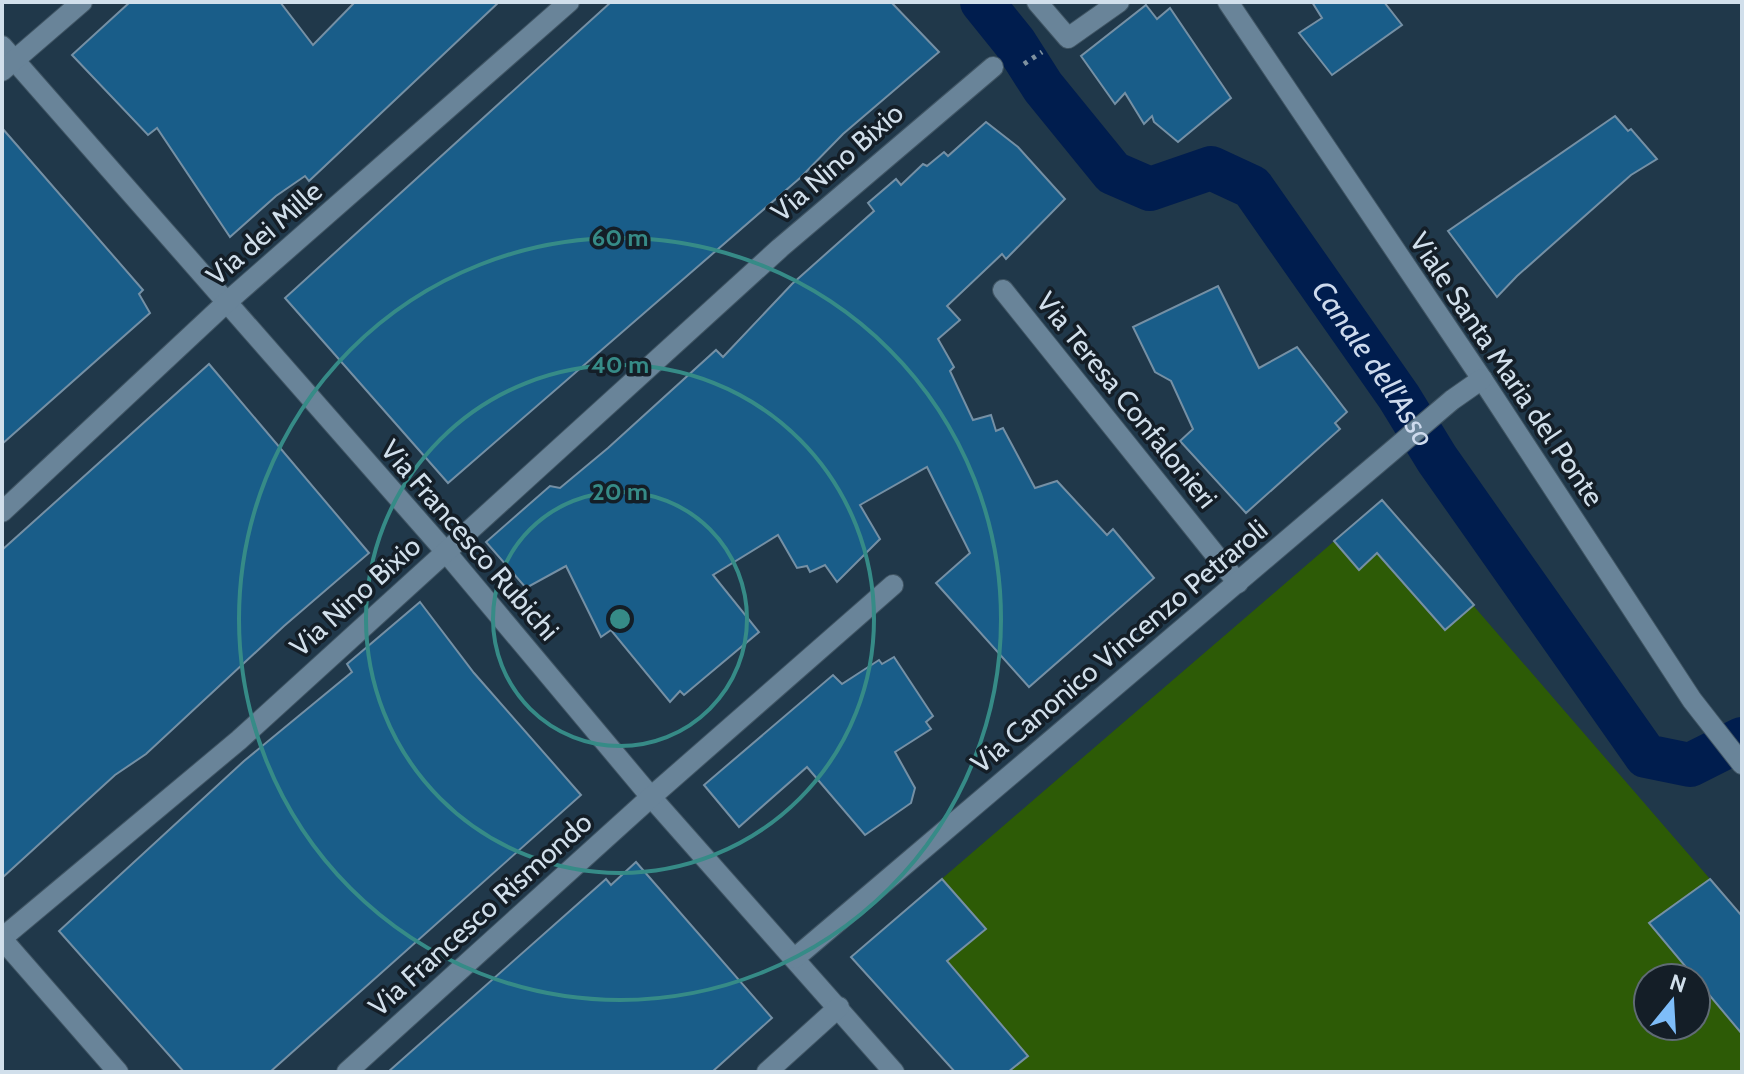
<svg xmlns="http://www.w3.org/2000/svg" width="1744" height="1074" font-family="Cabin,sans-serif">
  <style>
    .green { fill: #2d5b06; fill-rule: evenodd }
    .lines { fill: none; stroke-linecap: round; stroke-linejoin: round }
    .canal { stroke: #001d4e; stroke-width: 44 }
    .building { fill: #195d89; stroke: #7590a5; stroke-width: 2 }
    .minor-casing { stroke: #405564; stroke-width: 22 }
    .path { stroke: #7e919f; stroke-width: 5; stroke-dasharray: 4 6; stroke-linecap: butt }
    .minor { stroke: #698499; stroke-width: 20 }
    .ring { fill: none; stroke: #368b87; stroke-width: 4 }
    .labels { text-anchor: middle; dominant-baseline: central; stroke-width: 7; stroke-linejoin: round; paint-order: stroke }
    .street-label { font-size: 28px; fill: #d1dfeb; stroke: #141e27 }
    .water-label { font-size: 30px; font-style: italic; fill: #cddaed; stroke: #141e27 }
    .centre { fill: #368b87; stroke: #141e27; stroke-width: 4 }
    .ring-label { font-size: 24px; text-anchor: middle; font-weight: bold; fill: #368b87; stroke: #141e27; stroke-width: 7; stroke-linejoin: round; paint-order: stroke }
  </style>
  <rect width="100%" height="100%" fill="#20384a"/>
  <!-- green -->
  <path class="green" d="M1382 500 1742 916V1072H955L851 957ZM1648 978H1696V1026H1648Z"/>
  <g class="lines">
    <!-- canal -->
    <path class="canal" id="s1" d="M982 2 1015 43 1043 87 1113 173 1150 189 1211 168 1252 187 1399 397 1437 459 1646 756 1690 765 1742 739"/>
  </g>
  <!-- building -->
  <g class="building">
    <polygon points="130,2 280,2 313,45 355,2 499,2 309,181 305,176 276,196 230,237 157,128 148,135 72,55"/>
    <polygon points="611,2 891,2 939,52 843,134 800,178 448,483 285,298"/>
    <polygon points="1312,2 1384,2 1402,25 1332,75 1299,33 1322,18"/>
    <polygon points="1146,5 1157,19 1170,8 1231,98 1178,142 1154,122 1152,116 1144,124 1125,93 1115,104 1081,56"/>
    <polygon points="1615,116 1628,131 1631,129 1657,159 1631,175 1517,276 1497,297 1448,231"/>
    <polygon points="986,122 1018,147 1065,199 1006,259 1002,254 947,306 960,320 938,339 954,367 950,371 973,420 991,415 996,431 1003,428 1035,488 1057,481 1107,535 1113,529 1154,578 1029,687 936,583 970,553 927,467 860,505 880,539 837,582 825,565 810,572 807,566 797,568 778,535 713,575 759,632 684,695 680,691 670,702 611,630 601,637 566,566 526,588 486,542 550,486 560,488 608,448 716,350 723,357 792,284 874,211 868,203 896,179 901,185 923,164 927,166 944,152 948,156"/>
    <polygon points="2,128 143,290 139,294 150,313 2,444"/>
    <polygon points="1218,286 1259,368 1297,347 1347,412 1335,423 1340,429 1246,513 1180,441 1193,429 1171,381 1155,372 1133,327"/>
    <polygon points="209,364 369,553 284,626 146,754 115,775 2,878 2,550"/>
    <polygon points="1382,500 1474,605 1445,630 1377,553 1359,570 1334,541"/>
    <polygon points="420,602 474,673 581,795 270,1072 184,1072 59,931 244,761 352,672 347,664"/>
    <polygon points="894,657 933,716 926,722 931,729 895,752 915,788 911,803 865,835 807,767 739,827 704,785 833,675 842,684 879,660 882,664"/>
    <polygon points="636,862 772,1018 712,1072 388,1072 606,879 611,885"/>
    <polygon points="942,879 986,929 947,961 1028,1056 1008,1072 955,1072 851,957"/>
    <polygon points="1710,879 1742,916 1742,1034 1649,923"/>
  </g>
  <g class="lines">
    <!-- minor casing -->
    <g class="minor-casing">
      <g id="minor">
        <polyline points="1037,2 1068,38 1119,2"/>
        <polyline points="1228,2 1482,379 1692,700 1742,764"/>
        <polyline points="2,46 445,551 651,797 894,1072"/>
        <polyline points="2,71 82,2"/>
        <polyline points="1003,290 1238,583"/>
        <polyline points="2,512 227,302 569,2"/>
        <polyline points="2,938 239,740 780,248 993,67"/>
        <polyline points="2,939 118,1072"/>
        <polyline points="795,958 1452,400 1482,379"/>
        <polyline points="347,1072 651,797 893,585"/>
        <polyline points="767,1072 839,1007"/>
      </g>
    </g>
    <!-- path -->
    <polyline class="path" points="1024,64 1042,52"/>
    <!-- minor -->
    <use href="#minor" class="minor"/>
  </g>
  <!-- distance rings -->
  <g class="ring">
    <circle cx="620" cy="619" r="127"/>
    <circle cx="620" cy="619" r="254"/>
    <circle cx="620" cy="619" r="381"/>
  </g>
  <g class="labels">
    <!-- street labels -->
    <g class="street-label">
      <text transform="translate(837 162) rotate(-41)">Via Nino Bixio</text>
      <text transform="translate(264 233) rotate(-41)">Via dei Mille</text>
      <text transform="translate(1507 369) rotate(56)">Viale Santa Maria del Ponte</text>
      <text transform="translate(1127 400) rotate(51)">Via Teresa Confalonieri</text>
      <text transform="translate(470 540) rotate(49)">Via Francesco Rubichi</text>
      <text transform="translate(355 596) rotate(-42)">Via Nino Bixio</text>
      <text transform="translate(1119 646) rotate(-40)">Via Canonico Vincenzo Petraroli</text>
      <text transform="translate(480 914) rotate(-42)">Via Francesco Rismondo</text>
    </g>
    <!-- water labels -->
    <g class="water-label">
      <text stroke="none"><textPath href="#s1" startOffset="580">Canale dell'Asso</textPath></text>
    </g>
  </g>
  <circle cx="620" cy="619" r="12" class="centre"/>
  <g class="ring-label">
    <text x="620" y="246">60 m</text>
    <text x="620" y="373">40 m</text>
    <text x="620" y="500">20 m</text>
  </g>
  <!-- border -->
  <rect width="1744" height="1074" fill="none" stroke="#d1dfeb" stroke-width="8"/>
  <!-- north arrow -->
  <g transform="translate(1672 1002) rotate(18)"><circle r="38" fill="#141e27" stroke="#606b75" stroke-width="2"/>
  <path d="M0-6L14 30L0 20L-14 30Z" fill="#7ebdf9"/>
  <text y="-12" font-size="22" font-weight="bold" text-anchor="middle" fill="#d1dfeb">N</text>
  </g>
</svg>
